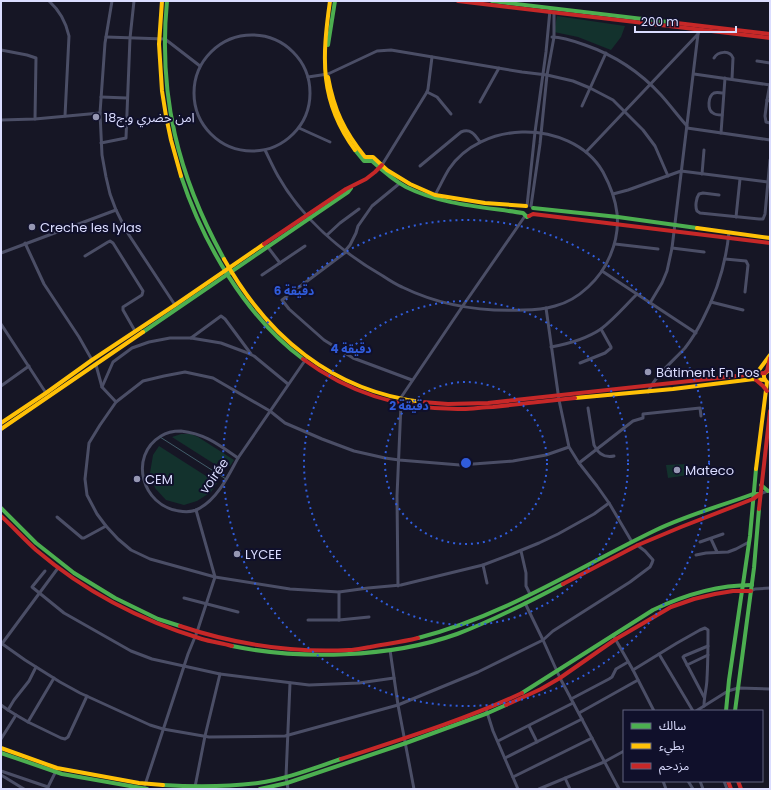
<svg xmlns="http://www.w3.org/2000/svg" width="771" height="790" font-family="Poppins,'Noto Sans Arabic',sans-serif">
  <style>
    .green { fill: #13322d }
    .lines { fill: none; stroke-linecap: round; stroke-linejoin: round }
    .street { stroke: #4b4e66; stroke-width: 3 }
    .fast { stroke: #4caf50; stroke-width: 4 }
    .slow { stroke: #ffc107; stroke-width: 4 }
    .jam { stroke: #c62828; stroke-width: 4 }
    .tram { stroke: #425d6a; stroke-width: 1 }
    .ring { fill: none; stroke: #305cdc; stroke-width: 2; stroke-dasharray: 2 4 }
    .poi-dot { fill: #9697b3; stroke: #10102b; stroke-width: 1.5 }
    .labels { text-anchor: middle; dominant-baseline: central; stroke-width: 4; stroke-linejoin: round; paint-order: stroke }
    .poi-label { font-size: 13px; fill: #dbddff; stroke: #10102b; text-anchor: start }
    .street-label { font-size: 13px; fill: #dbddff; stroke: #10102b }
    .centre { fill: #305cdc; stroke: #10102b; stroke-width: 2 }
    .ring-label { font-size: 12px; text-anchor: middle; font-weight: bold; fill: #305cdc; stroke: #10102b; stroke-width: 4; stroke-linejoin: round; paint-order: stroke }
  </style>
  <rect width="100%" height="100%" fill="#161625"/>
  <!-- green -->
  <g class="green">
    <polygon points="557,16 625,26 621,37 611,50 578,37 554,32"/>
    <polygon points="181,434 191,434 198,437 234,460 230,466 219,460 216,465 172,437"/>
    <polygon points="159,446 217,483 211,492 197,501 184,505 166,500 155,488 150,473 153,455"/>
    <polygon points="687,464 688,475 668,478 666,465"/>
  </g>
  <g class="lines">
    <!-- street -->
    <g class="street">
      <path d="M49 1C60 11 66 22 69 36L65 116"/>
      <polyline points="112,1 105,43 100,113 102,155 106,177 110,194 116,210 127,232 175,305"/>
      <circle cx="252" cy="93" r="58"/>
      <polyline points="106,37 165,39 200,66"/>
      <path d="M552 37C563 37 574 41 585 45 614 55 640 72 661 95 670 105 678 116 687 126"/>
      <polyline points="1,50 27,55 36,58 35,119"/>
      <path d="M714 58C718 51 730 50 733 58L732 79"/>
      <polyline points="757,61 770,63"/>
      <polyline points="694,74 770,85"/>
      <polyline points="308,77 328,74 377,51 391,50 522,72 547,75 573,81 590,88 613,100 643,130 655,146 668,176"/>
      <polyline points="427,92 437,97 451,114"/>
      <polyline points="101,97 127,98"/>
      <polyline points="767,100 770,84"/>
      <polyline points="770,101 767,100 765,116 766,122 770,123"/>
      <polyline points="480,102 499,68"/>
      <polyline points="582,106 606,53"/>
      <path d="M722 115C719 115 715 115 713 113 707 110 708 96 714 93 717 92 720 93 723 93"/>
      <polyline points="1,120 35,119 100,113"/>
      <polyline points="299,128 330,142"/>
      <polyline points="687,128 770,140"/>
      <polyline points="721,133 725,78"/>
      <polyline points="101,143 126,138 130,38 134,1"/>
      <path d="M265 150C269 158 273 167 278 176 302 218 341 252 383 276 389 280 395 284 402 287 439 305 481 312 523 310 534 310 545 309 555 306 579 300 601 278 610 256 623 226 618 200 603 172 587 144 553 131 522 132 494 133 465 145 449 169 444 177 440 186 435 195"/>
      <polyline points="586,152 698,34"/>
      <polyline points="382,165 427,92 428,89 432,57"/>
      <path d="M420 166 461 132C471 128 475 135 480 142"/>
      <polyline points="702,174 704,150"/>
      <polyline points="613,194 628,190 681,171 768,182"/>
      <path d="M719 195 703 193 699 194C696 198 695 207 697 211L700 213 759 219H763L765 214 770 160"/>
      <polyline points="527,206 535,132 546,52 550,10"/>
      <polyline points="531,206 540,144 547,75 554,37 554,12"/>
      <polyline points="736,217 740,179"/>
      <polyline points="327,235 340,223 359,209"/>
      <polyline points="25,243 44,284 79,337 92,360"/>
      <polyline points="615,244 658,249"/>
      <polyline points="267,246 280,263"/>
      <polyline points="672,248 704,252"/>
      <polyline points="345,251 350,245 356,233 358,226 372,206 400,183"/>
      <polyline points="346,252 282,300 289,309 324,340 353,358 412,380"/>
      <polyline points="1,253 116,210"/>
      <polyline points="85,256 108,242 110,241 113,243 143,291 142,295 123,307 123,310 135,331"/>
      <polyline points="725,259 746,261 748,265 745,292"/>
      <polyline points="602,271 696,333"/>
      <polyline points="262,275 305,246"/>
      <polyline points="711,302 743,310"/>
      <polyline points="650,303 662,283 667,271 672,248 698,34 700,29"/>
      <polyline points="546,308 559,400 569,447 579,463 597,486 609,503 594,514 558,534 539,543 512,554 483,565 401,585 368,588 339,592 290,589 215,577 150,559 131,550 118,539 106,526 97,514 87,495 85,479 89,443 100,425 116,402 143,381 164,376 185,372 213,378 270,411 285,423 322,439 354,451 385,458 399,460 460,465 513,461 546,455 569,447"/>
      <polyline points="1,324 46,393"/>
      <polyline points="191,338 221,316 225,319 251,354"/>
      <path d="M551 347C568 344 586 339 601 329 614 319 625 306 637 294"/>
      <polyline points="580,363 605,353 611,348 611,347 601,329"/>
      <polyline points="96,365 102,387 116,402"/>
      <polyline points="1,386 29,366"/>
      <polyline points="102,387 113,362 132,348 149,342 170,338 191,338 221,343 245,352 254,356 288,384"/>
      <path d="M648 392C656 375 672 362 685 348 692 339 698 329 703 319 717 292 726 263 729 232"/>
      <path d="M588 408 594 445C598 454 604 458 614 456"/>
      <path d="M181 431C206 434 219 445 238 458 228 476 218 498 200 508 194 512 185 512 179 511 142 506 128 456 161 436 167 432 174 431 181 431Z"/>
      <polyline points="238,458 306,359"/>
      <polyline points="579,463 633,421 643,418 643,414 700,408 701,416"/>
      <polyline points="760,494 770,490"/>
      <polyline points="609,503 632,542"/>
      <polyline points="57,517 82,538 84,538 106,526"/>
      <polyline points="711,539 717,552"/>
      <polyline points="700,542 723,534"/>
      <polyline points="521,551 526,573 526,586 530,594"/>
      <polyline points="696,555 706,553 728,552 736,549 749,542"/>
      <polyline points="483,565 487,583"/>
      <polyline points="45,571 32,587 64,613 131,651 152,659 220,674"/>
      <polyline points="398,586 397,496 401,404 400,399 462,307 525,216"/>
      <polyline points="751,591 755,589 770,588"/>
      <polyline points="339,592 339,620"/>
      <polyline points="184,598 238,612"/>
      <polyline points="525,603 543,640 560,678 619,789"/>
      <polyline points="308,620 339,620 369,617"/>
      <polyline points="613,635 633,670"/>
      <polyline points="1,643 25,660 60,682 80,693 150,725 163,729 209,737 285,736 398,705 478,672 543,640 553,631 630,582 650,567 652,563 653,560 645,551 637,545"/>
      <polyline points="1,645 58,568"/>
      <polyline points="390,650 398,705 414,789"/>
      <polyline points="659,654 693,711"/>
      <polyline points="687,665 708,655"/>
      <polyline points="704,697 683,657 684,656 708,646"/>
      <polyline points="571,699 609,679 612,677 616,669 628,662"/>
      <polyline points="1,705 8,710"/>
      <polyline points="486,709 493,731 518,789"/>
      <path d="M654 711 633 670 677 643 700 630 705 628 708 630C708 646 708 662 707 678 707 687 704 696 704 706"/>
      <polyline points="696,711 728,691 738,688 770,689"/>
      <polyline points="579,713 638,680"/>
      <polyline points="16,715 28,722 54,678"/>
      <polyline points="28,722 61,738 65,739 68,737 87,696"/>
      <polyline points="529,726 537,742"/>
      <polyline points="1,739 16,715 8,710 14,700 29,681 36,667"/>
      <polyline points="498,741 573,703"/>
      <polyline points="505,758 582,719"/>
      <polyline points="1,771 48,787"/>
      <polyline points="1,775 24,789"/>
      <polyline points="513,777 592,738"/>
      <polyline points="565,778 570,789"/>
      <polyline points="663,781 666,789"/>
      <polyline points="688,781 693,789"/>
      <polyline points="700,781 703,789"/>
      <polyline points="724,781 727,789"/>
      <polyline points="145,785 188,654 197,632 215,577 196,510"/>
      <polyline points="195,787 205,736 220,674 309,685 359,683 394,678"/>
      <polyline points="47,789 56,771"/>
      <polyline points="288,789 286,777 290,683"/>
      <polyline points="539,789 604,762 624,751"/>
    </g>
    <!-- fast -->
    <g class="fast">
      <path d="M167 1C158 96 178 176 224 259"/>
      <polyline points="492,1 668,22"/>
      <polyline points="328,45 335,1"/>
      <path d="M355 150 364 161H372C383 171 393 180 406 187 442 205 484 207 523 213L527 217 529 216"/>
      <path d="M181 176C203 243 246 317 303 359"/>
      <polyline points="533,208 618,217 697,228"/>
      <polyline points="143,332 348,192 351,188"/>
      <polyline points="761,485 768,491"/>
      <polyline points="1,508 36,543 74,573 115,598 158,619 180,626"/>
      <path d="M418 638C504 616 577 568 656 530 687 515 721 506 753 494H760"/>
      <path d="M232 646C301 660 390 658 457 634 494 620 529 602 563 584"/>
      <path d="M522 693 653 610C684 595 718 585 752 585"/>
      <polyline points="726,711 729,680 750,536 756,469"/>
      <polyline points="735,711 754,568 759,509"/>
      <polyline points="1,753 62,774 147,789"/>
      <path d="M163 785C195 787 226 787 258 783 286 779 314 768 341 759"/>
      <polyline points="260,789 287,783 406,743 488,713 506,705"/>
    </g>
    <!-- slow -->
    <g class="slow">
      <polyline points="162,1 159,44 162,91 166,116 171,140 181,176"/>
      <path d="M330 1C322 58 319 101 355 150"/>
      <path d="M328 77C334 110 344 131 365 157H373L387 170 410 184 435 195 485 203 526 206"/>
      <polyline points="697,228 770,238"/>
      <path d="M224 259C267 336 332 391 422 402"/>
      <polyline points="756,374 770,355"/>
      <path d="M766 381C762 376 764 372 770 370"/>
      <polyline points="575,398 673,389 754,379 765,380"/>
      <polyline points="1,423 46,393 92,360 175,305 264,244"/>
      <polyline points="1,429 143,332"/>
      <polyline points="756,469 767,382"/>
      <polyline points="1,748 57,768 139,783 163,785"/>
    </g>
    <!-- jam -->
    <g class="jam">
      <polyline points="458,1 770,38"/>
      <polyline points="668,22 770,34"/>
      <polyline points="529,216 533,214 770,243"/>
      <polyline points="264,244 346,189 366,179 375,172 382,165"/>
      <path d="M303 359C350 394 404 410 463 409 473 409 483 407 493 407 520 404 547 401 575 398"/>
      <polyline points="767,371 770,358"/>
      <polyline points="756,380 763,386 767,391"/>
      <polyline points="422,402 448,404 488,403 765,373"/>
      <polyline points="759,509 770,411"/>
      <path d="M1 516C13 527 24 539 36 550 84 591 142 621 202 639 212 642 222 643 232 646"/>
      <polyline points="563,584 638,545 681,527 753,499 760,494"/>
      <path d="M180 626C234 644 291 653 349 650 356 650 363 648 370 647 386 644 402 642 418 638"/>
      <polyline points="506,705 541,689 560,678 616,639 671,607 694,599 715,594 733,591 751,591"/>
      <path d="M341 759C402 739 464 720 522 693"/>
      <polyline points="728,781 731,789"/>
      <polyline points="738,781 741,789"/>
    </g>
    <!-- tram -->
    <polyline class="tram" points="160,437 226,479"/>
  </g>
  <!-- distance rings -->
  <g class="ring">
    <circle cx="466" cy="463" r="81"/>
    <circle cx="466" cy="463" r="162"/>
    <circle cx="466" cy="463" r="243"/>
  </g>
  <!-- markers -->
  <g class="poi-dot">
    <circle cx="96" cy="117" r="4"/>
    <circle cx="32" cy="227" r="4"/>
    <circle cx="648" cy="372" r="4"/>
    <circle cx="677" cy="470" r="4"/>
    <circle cx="137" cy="479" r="4"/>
    <circle cx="237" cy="554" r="4"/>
  </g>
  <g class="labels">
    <!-- poi labels -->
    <g class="poi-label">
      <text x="104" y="117">امن حضري و.ج18</text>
      <text x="40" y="227">Creche les lylas</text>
      <text x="656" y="372">Bâtiment Fn Pos</text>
      <text x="685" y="470">Mateco</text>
      <text x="145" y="479">CEM</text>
      <text x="245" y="554">LYCEE</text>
    </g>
    <!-- street labels -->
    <g class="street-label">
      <text transform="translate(214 476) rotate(-55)">voirée</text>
    </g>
  </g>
  <circle cx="466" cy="463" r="6" class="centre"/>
  <g class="ring-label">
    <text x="294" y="295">6 دقيقة</text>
    <text x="351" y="353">4 دقيقة</text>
    <text x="409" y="410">2 دقيقة</text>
  </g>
  <!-- border -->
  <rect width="771" height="790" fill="none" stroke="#dbddff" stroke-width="4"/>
  <!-- legend -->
  <rect x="623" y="710" width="140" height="72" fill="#10102b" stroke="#616280"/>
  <rect x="631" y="723" width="20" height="6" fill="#4caf50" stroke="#616280"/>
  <text x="659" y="730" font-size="12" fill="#dbddff">سالك</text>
  <rect x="631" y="743" width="20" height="6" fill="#ffc107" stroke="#616280"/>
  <text x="659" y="750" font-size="12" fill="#dbddff">بطيء</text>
  <rect x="631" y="763" width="20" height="6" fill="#c62828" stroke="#616280"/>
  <text x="659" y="770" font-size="12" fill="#dbddff">مزدحم</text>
  <!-- scale -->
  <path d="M635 26v6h101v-6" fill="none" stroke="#dbddff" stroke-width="2"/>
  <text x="641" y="26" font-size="12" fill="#dbddff" stroke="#10102b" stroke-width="3" paint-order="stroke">200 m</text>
</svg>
